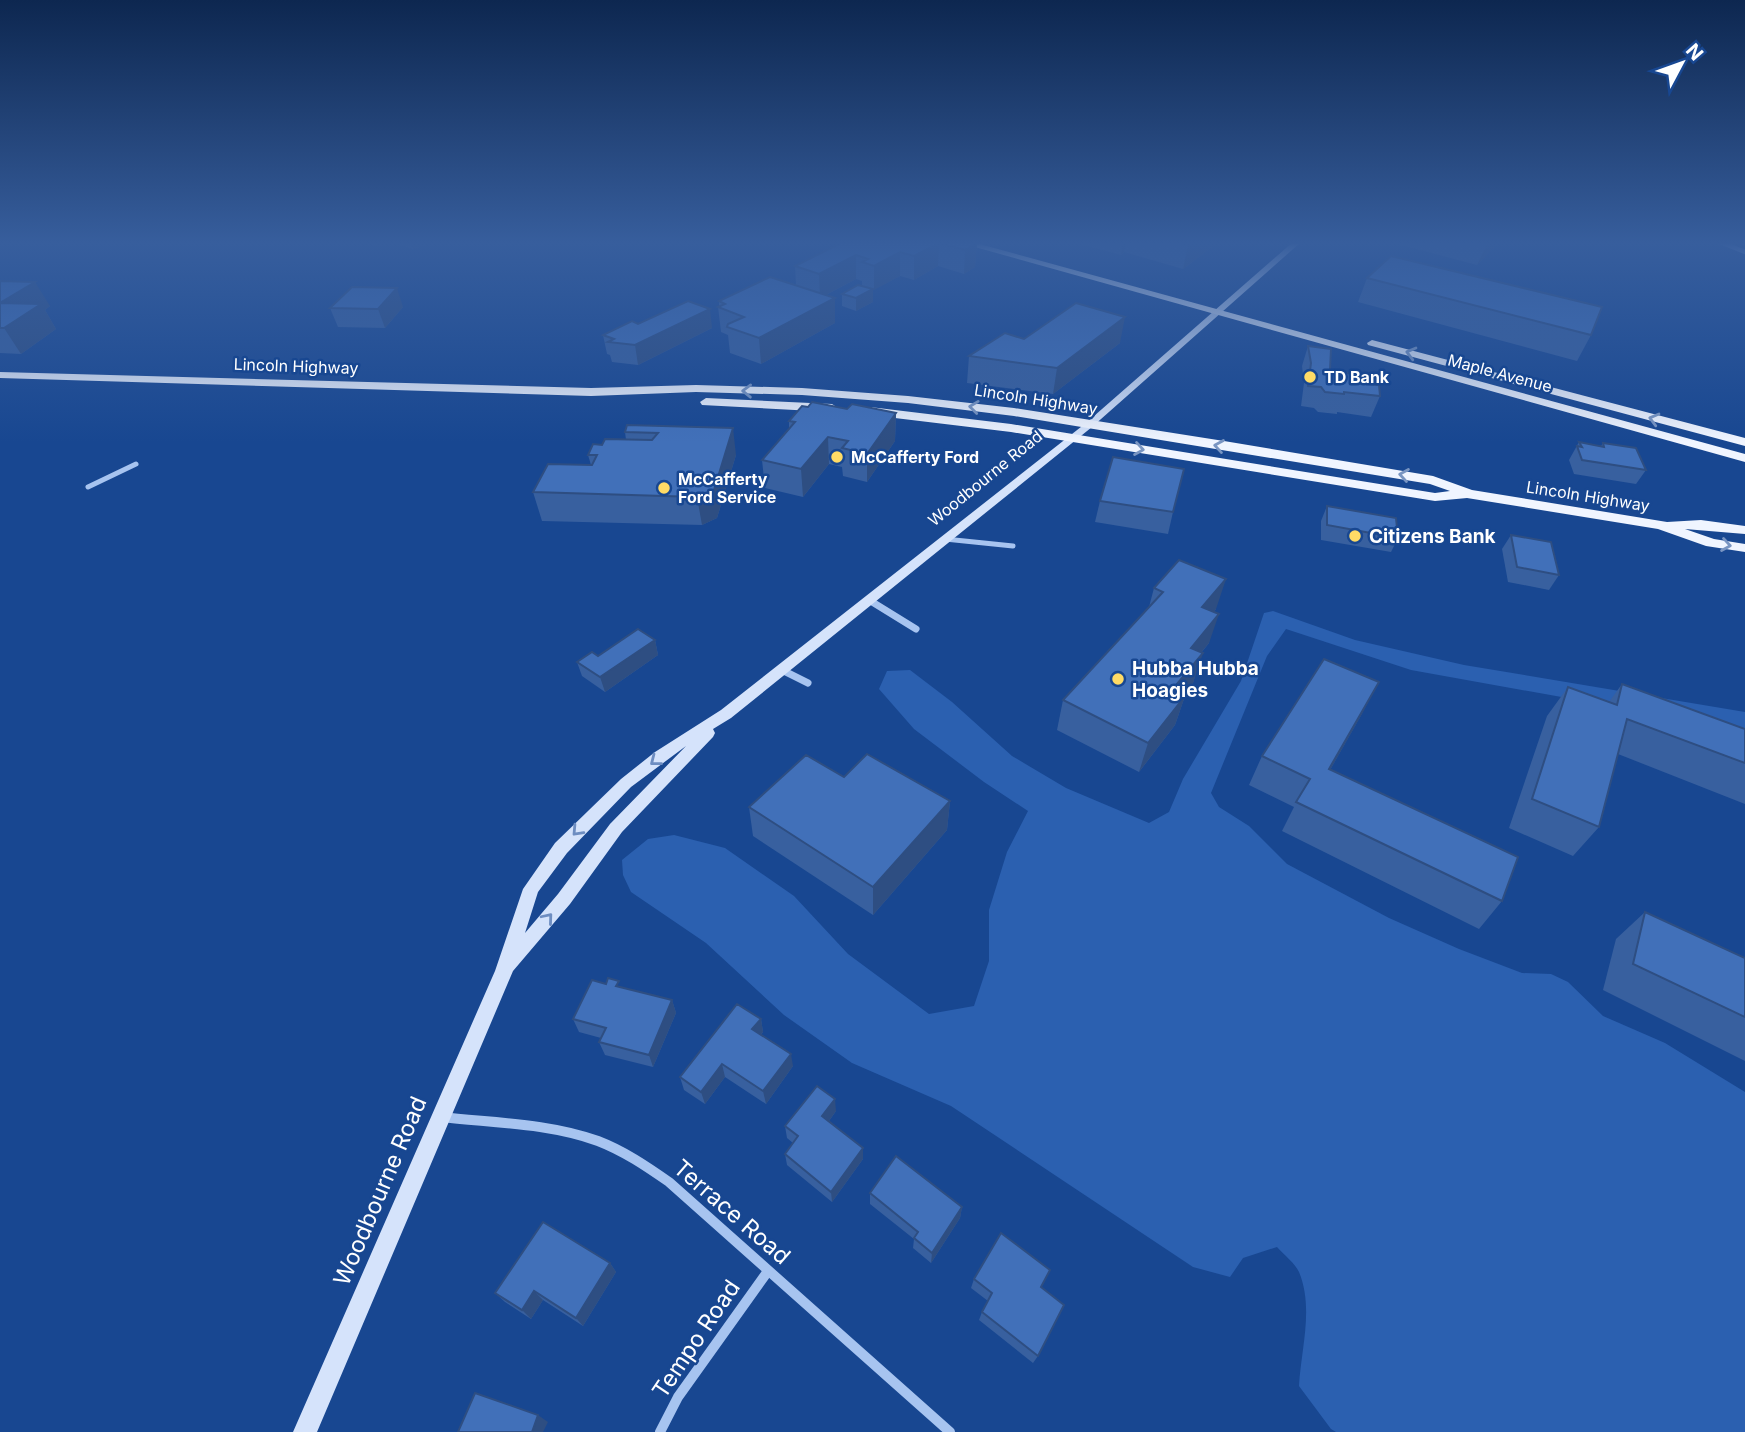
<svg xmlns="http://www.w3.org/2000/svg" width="1745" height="1432" font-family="Inter,sans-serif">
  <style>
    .green { fill: #2b60b0 }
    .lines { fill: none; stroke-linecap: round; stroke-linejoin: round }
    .street-far3 { stroke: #a7c4f0; stroke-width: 4.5 }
    .street-far2 { stroke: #a7c4f0; stroke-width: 5 }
    .street-far1 { stroke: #a7c4f0; stroke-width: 7 }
    .street { stroke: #a7c4f0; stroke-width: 10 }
    .secondary { fill: #d5e3fb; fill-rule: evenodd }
    .primary { fill: #f0f5ff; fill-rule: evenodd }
    .wall { fill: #38609f }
    .shaded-wall { fill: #2e4e82 }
    .building { fill: #4170b9; stroke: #2e4e82; stroke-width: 2 }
    .oneway { stroke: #7995c2 }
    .oneway2 { stroke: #6d8dc1 }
    .poi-dot { fill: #ffdb66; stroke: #184791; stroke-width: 2.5 }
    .labels { text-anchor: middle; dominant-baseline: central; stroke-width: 5; stroke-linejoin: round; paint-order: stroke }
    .far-street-label { font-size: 16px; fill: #fff; stroke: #184791 }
    .far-poi-label { font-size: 16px; font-weight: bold; fill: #fff; stroke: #184791; text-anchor: start }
    .poi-label { font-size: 19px; font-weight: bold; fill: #fff; stroke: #184791; text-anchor: start }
    .near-street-label { font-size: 23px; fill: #fff; stroke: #184791 }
  </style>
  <rect width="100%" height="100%" fill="#184791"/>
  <!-- green -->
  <path class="green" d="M1273 611 1355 640 1464 665 1745 712V730L1411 670 1286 629 1267 656 1211 793 1219 807 1249 826 1287 864 1389 918 1459 949 1522 973 1551 974 1568 982 1603 1016 1665 1043 1745 1092V1432H1336L1331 1429 1299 1386C1301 1349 1314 1308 1299 1272 1295 1263 1284 1255 1277 1247L1243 1258 1230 1277 1193 1267 951 1106 852 1063 784 1015 706 943 631 892 623 875 622 860 648 839 674 835 725 848 794 896 848 954 929 1014 974 1006 989 961V910L1007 852 1028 811 984 782 914 729 879 689 887 671 910 670 952 702 1012 756 1066 788 1149 823 1169 812 1183 779 1241 681 1264 613Z"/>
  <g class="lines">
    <!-- street-far3 -->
    <g class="street-far3">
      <polyline points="1720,242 1745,252"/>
      <polyline points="1742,242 1745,243"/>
    </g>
    <!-- street-far2 -->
    <g class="street-far2">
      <polyline points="88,487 136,464"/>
      <polyline points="945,539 1013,546"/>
    </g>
    <!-- street-far1 -->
    <g class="street-far1">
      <polyline points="869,600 916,629"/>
      <polyline points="782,670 808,683"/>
    </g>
    <!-- street -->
    <g class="street">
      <path d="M441 1117C493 1123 548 1123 598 1141 624 1151 646 1166 669 1182L950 1432"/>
      <polyline points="660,1432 678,1397 768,1271"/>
    </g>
    <!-- secondary -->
    <path class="secondary" d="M1293 242H1301L1092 427 731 718 713 729 715 733 713 737 622 832 570 904 513 971 317 1432H293L495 971 523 889 555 843 621 779 655 752 721 710 1086 423ZM686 746 610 824 558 894 525 933 538 892 567 853 631 787Z"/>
    <!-- primary -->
    <g class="primary">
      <polygon points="957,242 972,242 1745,454 1745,462"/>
      <polygon points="1372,340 1745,438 1745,446 1368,345 1367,343"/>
      <polygon points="0,372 591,388 696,385 802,388 908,396 1014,408 1224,441 1433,476 1472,490 1667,522 1701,520 1745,526 1745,534 1685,529 1714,539 1745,544 1745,552 1706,546 1658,529 1467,498 1435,501 1011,432 870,415 864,411 870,407 1011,424 1435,493 1450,491 1430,484 1014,416 908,403 802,395 696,392 591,396 0,378"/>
      <polygon points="706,398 832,404 838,408 832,412 702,405 700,402"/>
    </g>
  </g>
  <!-- wall -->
  <g class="wall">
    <polygon points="367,242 390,242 377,246"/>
    <polygon points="393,242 427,242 428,244 413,249"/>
    <polygon points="843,242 977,244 975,267 964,274 938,266 914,280 900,276 873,290 873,302 856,311 842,306 842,294 862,286 862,281 856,279 826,295 835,298 835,323 761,364 730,353 728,335 721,332 718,307 719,306 719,301 796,285 795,266"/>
    <polygon points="1085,242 1219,242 1183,269 1124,252 1121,255 1084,245"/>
    <polygon points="1390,242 1499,242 1477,265"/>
    <polygon points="1367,278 1591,335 1577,361 1358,302"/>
    <polygon points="0,281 50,306 45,310 56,329 21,354 0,353"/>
    <polygon points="403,307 385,328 338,327 330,308"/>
    <polygon points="638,324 712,328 638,365 612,362 610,355 607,354 603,335"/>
    <polygon points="1024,339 1120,343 1053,394 967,383 969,356"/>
    <polygon points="1308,346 1330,370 1368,384 1380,396 1371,417 1337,412 1337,414 1318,412 1314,408 1301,406 1304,383 1302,366"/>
    <polygon points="808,407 896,413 895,441 867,482 843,476 842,467 829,464 803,497 765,488 762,460 789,429 789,421"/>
    <polygon points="627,425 736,455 717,518 702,525 542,521 533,492 591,465 588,455 602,445 626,440 625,432"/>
    <polygon points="1579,442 1601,446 1603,443 1646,470 1636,484 1574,474 1569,460"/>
    <polygon points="1100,501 1173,512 1168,534 1095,522"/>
    <polygon points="1327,506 1398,538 1391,552 1321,540 1321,521"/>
    <polygon points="1511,535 1559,575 1549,590 1508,582 1502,549"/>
    <polygon points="1154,588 1216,609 1213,612 1209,643 1201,653 1193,683 1183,695 1185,696 1175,725 1139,772 1057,730 1063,700 1149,607"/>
    <polygon points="655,640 658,655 605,692 582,676 577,662"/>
    <polygon points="1622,684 1745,729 1745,804 1618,754 1599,827 1573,856 1509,828 1547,716 1568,687 1609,702"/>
    <polygon points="1363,712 1330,770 1502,901 1479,929 1282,831 1294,807 1249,785 1262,756"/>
    <polygon points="844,777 950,801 947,830 873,915 753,836 749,807"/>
    <polygon points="1645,912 1745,958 1745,1061 1603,990 1616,939"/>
    <polygon points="621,987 672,1000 676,1013 653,1067 605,1055 599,1042 601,1038 579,1032 573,1019"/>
    <polygon points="761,1019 763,1032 761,1035 793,1066 766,1104 725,1077 705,1104 684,1090 680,1077"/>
    <polygon points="836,1111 829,1121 863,1159 832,1202 787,1165 785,1154 793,1143 787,1138 785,1126"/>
    <polygon points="870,1193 962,1207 960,1218 931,1263 913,1248 914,1239 870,1204"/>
    <polygon points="610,1263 616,1272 583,1326 543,1300 531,1319 505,1302 495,1293"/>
    <polygon points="974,1279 1041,1288 1038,1356 1033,1363 979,1320 982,1312 988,1301 971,1288"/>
  </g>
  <!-- shaded-wall -->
  <g class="shaded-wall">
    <polygon points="376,242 390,242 377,246"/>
    <polygon points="411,242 427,242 428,244 413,249"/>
    <polygon points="1123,242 1126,242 1124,252 1121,255"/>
    <polygon points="1192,242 1219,242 1183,269 1188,245"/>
    <polygon points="1488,242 1499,242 1477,265"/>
    <polygon points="939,243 938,266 914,280 914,256"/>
    <polygon points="977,244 975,267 964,274 965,250"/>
    <polygon points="900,252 900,276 874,290 874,266"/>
    <polygon points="856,255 856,279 820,298 819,274"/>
    <polygon points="35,282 50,306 45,310 56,329 21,354 4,328 0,303"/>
    <polygon points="397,288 403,307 385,328 378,309"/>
    <polygon points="873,289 873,302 856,311 856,298"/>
    <polygon points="835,298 835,323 761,364 759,338"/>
    <polygon points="710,309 712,328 638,365 635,345"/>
    <polygon points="1125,317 1120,343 1053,394 1057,368"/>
    <polygon points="896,413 895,441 867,482 867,454"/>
    <polygon points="733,428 736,455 717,518 702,525 697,497"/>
    <polygon points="828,437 829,464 803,497 801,469"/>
    <polygon points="1226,579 1216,609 1193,636 1202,607"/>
    <polygon points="1219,614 1209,643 1181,677 1191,648"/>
    <polygon points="655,640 658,655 605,692 600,677"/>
    <polygon points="1203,653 1193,683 1163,720 1172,690"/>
    <polygon points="1379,682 1363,712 1314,798 1329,769"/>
    <polygon points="1185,696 1175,725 1139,772 1148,743"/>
    <polygon points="950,801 947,830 873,915 873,887"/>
    <polygon points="672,1000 676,1013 653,1067 649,1055"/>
    <polygon points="761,1019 763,1032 755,1042 752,1029"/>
    <polygon points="791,1054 793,1066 766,1104 763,1091"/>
    <polygon points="722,1064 725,1077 705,1104 701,1092"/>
    <polygon points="835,1099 836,1111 824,1128 822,1116"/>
    <polygon points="863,1148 863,1159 832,1202 831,1192"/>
    <polygon points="962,1207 960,1218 931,1263 932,1253"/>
    <polygon points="610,1263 616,1272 583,1326 576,1318"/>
    <polygon points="534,1291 543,1300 531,1319 522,1310"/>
    <polygon points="538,1415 548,1422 543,1432 532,1432"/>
  </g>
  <!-- building -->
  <g class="building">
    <polygon points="843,242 971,242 977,244 965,250 939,243 914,256 900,252 874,266 862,262 868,259 856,255 819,274 795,266"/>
    <polygon points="1177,242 1192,242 1188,245"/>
    <polygon points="1391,256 1602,307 1591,335 1367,278"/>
    <polygon points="770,277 835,298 759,338 727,327 728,324 744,317 718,307 725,304 719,301"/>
    <polygon points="0,281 35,282 0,303 41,304 4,328 0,328"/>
    <polygon points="858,285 873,289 856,298 842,294"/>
    <polygon points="352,287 397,288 378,309 330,308"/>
    <polygon points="688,301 710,309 635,345 608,342 614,339 603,335 632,321 638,324"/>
    <polygon points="1076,303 1125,317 1057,368 969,356 1005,333 1024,339"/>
    <polygon points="1308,346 1331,349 1330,370 1368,377 1368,384 1379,385 1380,396 1344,392 1344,394 1325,392 1321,387 1308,386 1311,363"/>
    <polygon points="812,402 847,409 852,404 896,413 867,454 842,448 848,441 828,437 801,469 762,460 795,422 789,421 802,406 808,407"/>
    <polygon points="627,425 733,428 714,490 697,497 533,492 548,464 592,465 597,455 588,455 593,444 602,445 605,439 652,440 658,433 625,432"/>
    <polygon points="1579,442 1604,447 1603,443 1636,448 1646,470 1582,460 1577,446 1582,447"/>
    <polygon points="1113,457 1184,469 1173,512 1100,501"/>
    <polygon points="1327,506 1396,518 1398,538 1327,525"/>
    <polygon points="1511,535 1551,542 1559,575 1517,567"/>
    <polygon points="1179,560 1226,579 1202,607 1219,614 1191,648 1203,653 1172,690 1185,696 1148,743 1063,700 1163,592 1154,588"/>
    <polygon points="638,629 655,640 600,677 577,662 592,652 598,656"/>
    <polygon points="1324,659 1379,682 1329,769 1518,857 1502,901 1296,802 1310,779 1262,756"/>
    <polygon points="1622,684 1745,729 1745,763 1627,719 1599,827 1532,799 1568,687 1617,705"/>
    <polygon points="867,754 950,801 873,887 749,807 806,755 844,777"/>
    <polygon points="1645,912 1745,958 1745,1017 1633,964"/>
    <polygon points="608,978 619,981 616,986 672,1000 649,1055 599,1042 606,1028 573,1019 592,980 606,984"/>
    <polygon points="737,1004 761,1019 752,1029 791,1054 763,1091 722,1064 701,1092 680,1077"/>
    <polygon points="817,1086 835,1099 822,1116 863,1148 831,1192 785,1154 798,1136 785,1126"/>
    <polygon points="896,1156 962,1207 932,1253 914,1238 918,1232 870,1193"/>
    <polygon points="543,1222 610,1263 576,1318 534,1291 522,1310 495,1293"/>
    <polygon points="1001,1233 1050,1270 1041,1287 1064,1305 1038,1356 982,1312 992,1293 974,1279"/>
    <polygon points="475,1393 538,1415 532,1432 458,1432"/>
  </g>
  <!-- one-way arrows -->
  <defs><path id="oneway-chevron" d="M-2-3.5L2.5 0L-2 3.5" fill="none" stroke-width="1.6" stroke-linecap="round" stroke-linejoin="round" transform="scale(1.75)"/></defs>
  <g class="oneway">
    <use href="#oneway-chevron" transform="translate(1411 353) rotate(-165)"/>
    <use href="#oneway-chevron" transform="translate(747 391) rotate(-179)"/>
    <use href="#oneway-chevron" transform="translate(974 407) rotate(-173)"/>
    <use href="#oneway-chevron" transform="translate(1654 419) rotate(-165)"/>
    <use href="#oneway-chevron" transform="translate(1219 446) rotate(-171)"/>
    <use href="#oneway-chevron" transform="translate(1139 449) rotate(9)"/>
    <use href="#oneway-chevron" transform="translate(1404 475) rotate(-171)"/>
    <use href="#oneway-chevron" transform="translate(1726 545) rotate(9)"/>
  </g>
  <g class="oneway2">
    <use href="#oneway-chevron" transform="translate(655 761) rotate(142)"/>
    <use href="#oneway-chevron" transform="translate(577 831) rotate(133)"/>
    <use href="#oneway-chevron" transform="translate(548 918) rotate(-50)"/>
  </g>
  <!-- sky -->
  <linearGradient id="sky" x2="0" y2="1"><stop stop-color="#0d2750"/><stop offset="0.55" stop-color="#375e9d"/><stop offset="1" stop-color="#375e9d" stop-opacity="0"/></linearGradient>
  <rect width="1745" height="442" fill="url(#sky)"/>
  <!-- markers -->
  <g class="poi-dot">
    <circle cx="1310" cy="377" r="7"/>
    <circle cx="837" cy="457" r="7"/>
    <circle cx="664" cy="488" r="7"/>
    <circle cx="1355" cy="536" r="7"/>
    <circle cx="1118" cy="679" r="7"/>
  </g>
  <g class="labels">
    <!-- far-street labels -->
    <g class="far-street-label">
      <text transform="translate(296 366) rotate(2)">Lincoln Highway</text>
      <text transform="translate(1500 373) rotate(15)">Maple Avenue</text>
      <text transform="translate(1036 399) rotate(9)">Lincoln Highway</text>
      <text transform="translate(985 478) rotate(-39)">Woodbourne Road</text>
      <text transform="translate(1588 496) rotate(9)">Lincoln Highway</text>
    </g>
    <!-- far-poi labels -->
    <g class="far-poi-label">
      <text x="1324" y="377">TD Bank</text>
      <text x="851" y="457">McCafferty Ford</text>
      <text x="678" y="479">McCafferty<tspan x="678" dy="18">Ford Service</tspan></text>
    </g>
    <!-- poi labels -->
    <g class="poi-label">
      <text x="1369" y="536">Citizens Bank</text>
      <text x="1132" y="668">Hubba Hubba<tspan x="1132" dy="22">Hoagies</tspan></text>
    </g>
    <!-- near-street labels -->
    <g class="near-street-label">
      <text transform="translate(380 1191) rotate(-67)">Woodbourne Road</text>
      <text transform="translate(732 1212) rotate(41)">Terrace Road</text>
      <text transform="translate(696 1339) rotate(-56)">Tempo Road</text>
    </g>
  </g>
  <!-- north arrow -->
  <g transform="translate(1682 63) rotate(49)" stroke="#184791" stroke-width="5" paint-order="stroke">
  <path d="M0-5L12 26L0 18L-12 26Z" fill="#ffffff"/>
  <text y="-10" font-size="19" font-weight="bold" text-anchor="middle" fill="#ffffff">N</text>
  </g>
</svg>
